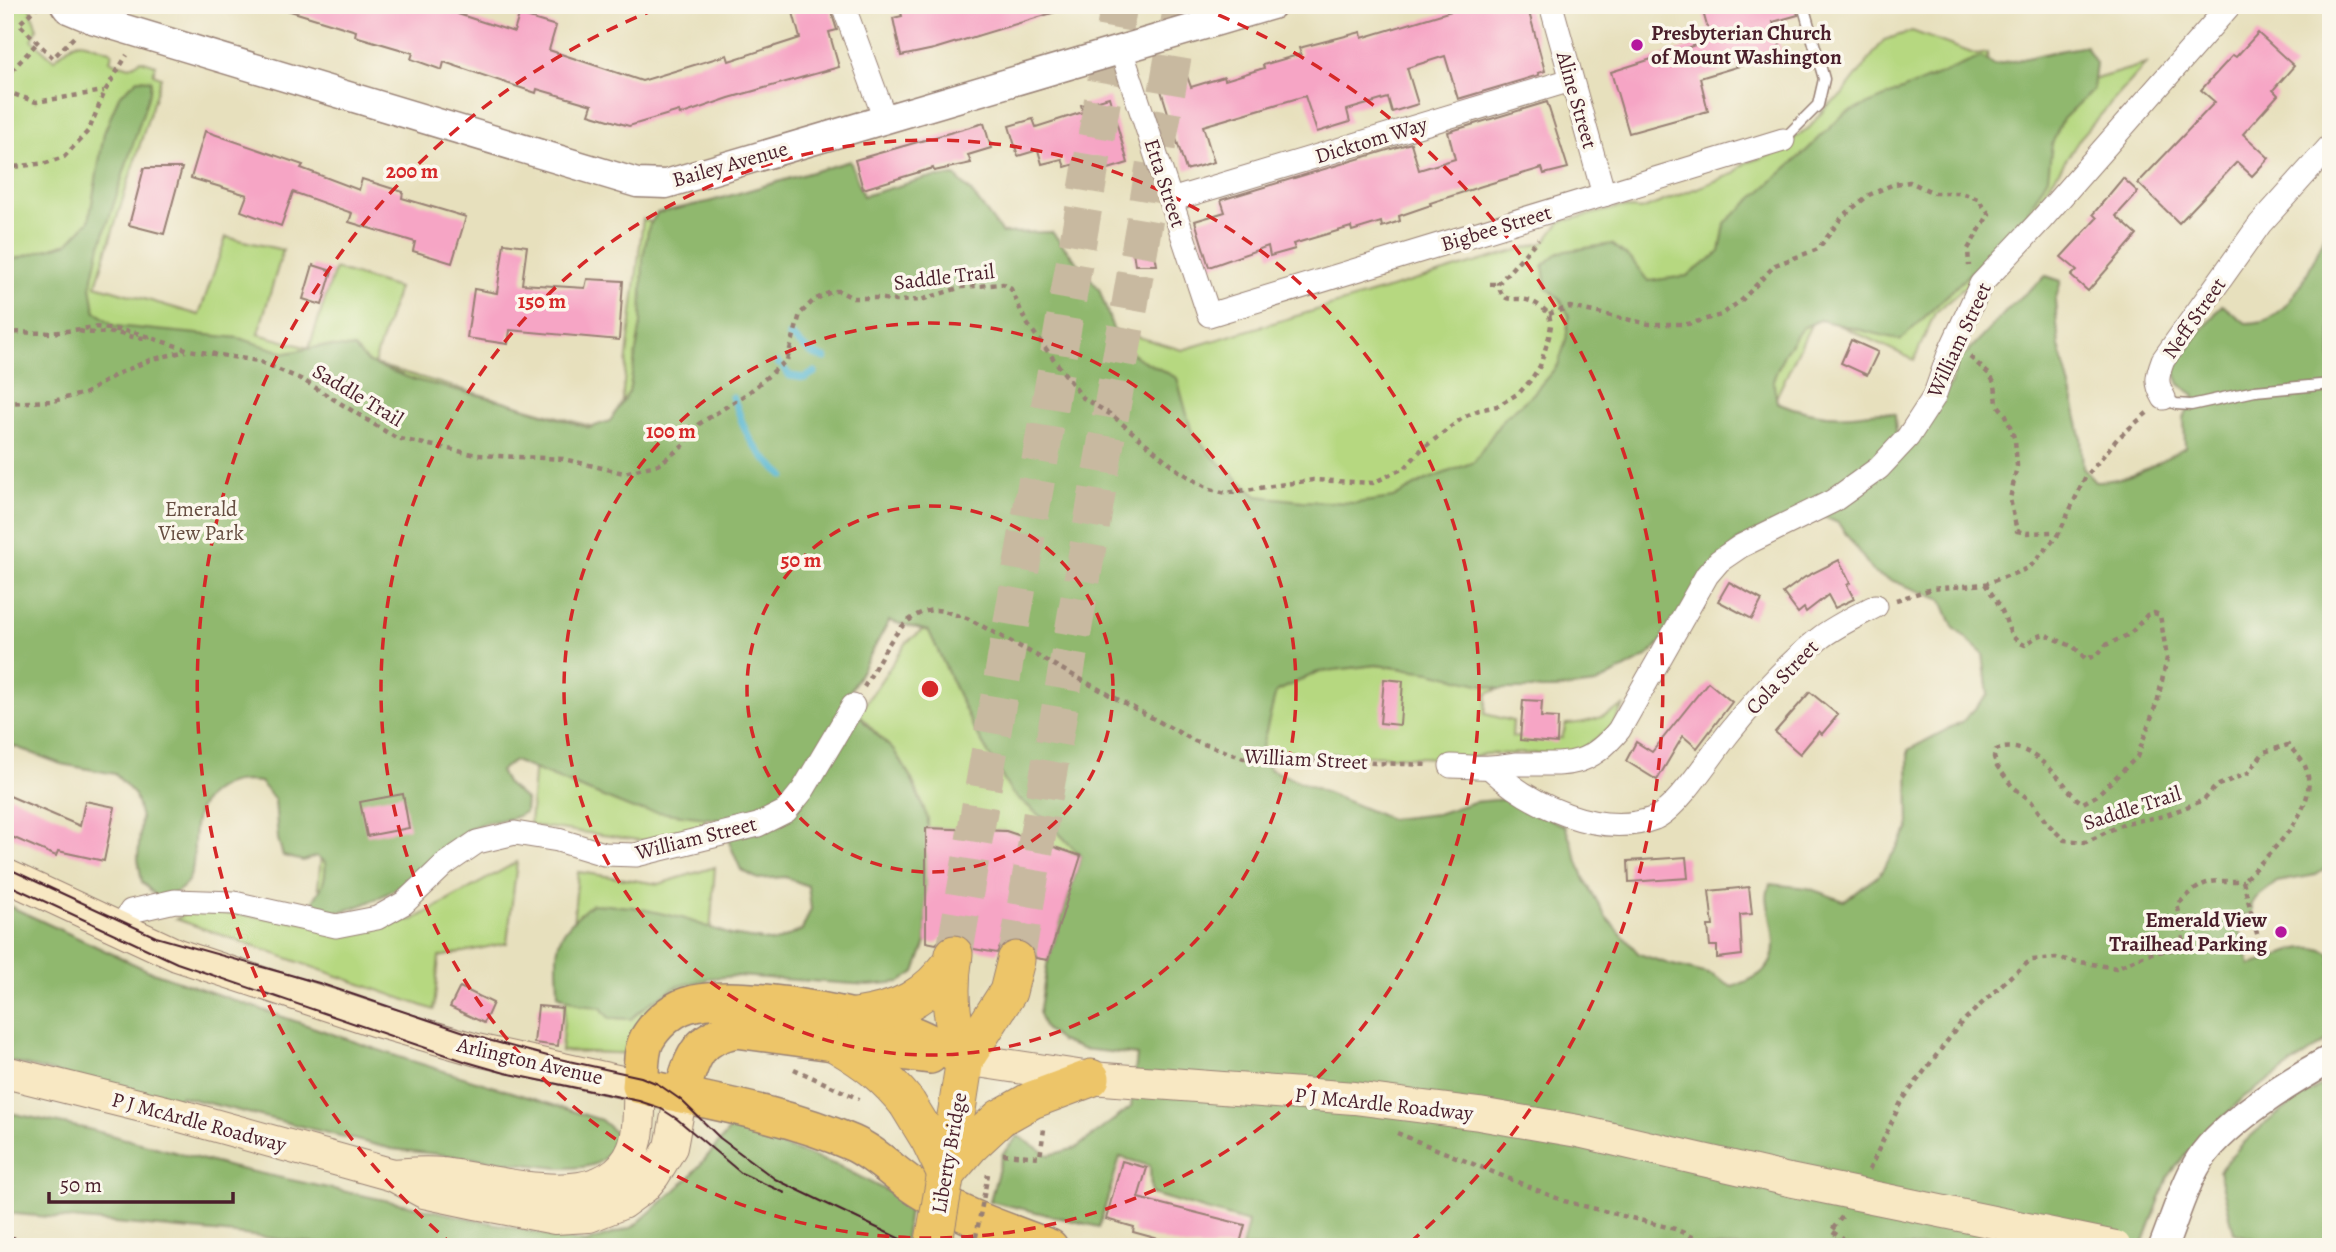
<svg xmlns="http://www.w3.org/2000/svg" width="2336" height="1252" font-family="Alegreya,serif">
  <style>
    .green { fill: #b6d880; stroke: #807c56; stroke-width: 2; fill-rule: evenodd }
    .forest { fill: #90b86e; stroke: #6d6c4c; stroke-width: 2; fill-rule: evenodd }
    .lines { fill: none; stroke-linecap: round; stroke-linejoin: round }
    .stream { stroke: #52b5d0; stroke-width: 7 }
    .building { fill: #f6a5c5 }
    .trunk-tunnel { stroke: #c8b9a0; stroke-width: 37; stroke-dasharray: 37 18; stroke-linecap: butt }
    .service-casing { stroke: #988074; stroke-width: 13 }
    .minor-casing { stroke: #988074; stroke-width: 25 }
    .tertiary-casing { stroke: #988074; stroke-width: 31 }
    .secondary-casing { stroke: #988074; stroke-width: 34 }
    .primary-casing { stroke: #988074; stroke-width: 38 }
    .trunk-casing { stroke: #988074; stroke-width: 39 }
    .path { stroke: #988074; stroke-width: 4.5; stroke-dasharray: 5 5; stroke-linecap: butt }
    .service { stroke: #fff; stroke-width: 10 }
    .minor { stroke: #fff; stroke-width: 23 }
    .tertiary { stroke: #fff; stroke-width: 28 }
    .secondary { stroke: #f8e8c3; stroke-width: 32 }
    .primary { stroke: #edc569; stroke-width: 35 }
    .trunk { stroke: #edc569; stroke-width: 37 }
    .tram { stroke: #4a1f2b; stroke-width: 2 }
    .rail { stroke: #4a1f2b; stroke-width: 5; stroke-dasharray: 10 5; stroke-linecap: butt }
    .secondary-bridge-casing { stroke: #988074; stroke-width: 34; stroke-linecap: butt }
    .trunk-bridge-casing { stroke: #988074; stroke-width: 39; stroke-linecap: butt }
    .path-bridge { stroke: #988074; stroke-width: 4.5; stroke-dasharray: 5 5; stroke-linecap: butt }
    .secondary-bridge { stroke: #f8e8c3; stroke-width: 32 }
    .trunk-bridge { stroke: #edc569; stroke-width: 37 }
    .ring { fill: none; stroke: #d62828; stroke-width: 3.5; stroke-dasharray: 12 9 }
    .poi-dot { fill: #b5179e; stroke: #fbf7ec; stroke-width: 2.5 }
    .labels { text-anchor: middle; dominant-baseline: central; stroke-width: 7; stroke-linejoin: round; paint-order: stroke }
    .poi-label { font-size: 21px; font-weight: bold; fill: #4a1f2b; stroke: #fbf7ec; text-anchor: start }
    .street-label { font-size: 21px; fill: #4a1f2b; stroke: #fbf7ec }
    .park-label { font-size: 21px; fill: #654d40; stroke: #fbf7ec }
    .centre { fill: #d62828; stroke: #fbf7ec; stroke-width: 3.5 }
    .ring-label { font-size: 21px; text-anchor: middle; font-weight: bold; fill: #d62828; stroke: #fbf7ec; stroke-width: 7; stroke-linejoin: round; paint-order: stroke }
  </style>
  <rect width="100%" height="100%" fill="#fbf7ec"/>
  <filter id="ink" filterUnits="userSpaceOnUse"><feTurbulence type="fractalNoise" baseFrequency=".0143" numOctaves="2"/><feDisplacementMap in="SourceGraphic" scale="14" xChannelSelector="R" yChannelSelector="G"/><feConvolveMatrix kernelMatrix="1 2 1 2 8 2 1 2 1" color-interpolation-filters="sRGB"/></filter>
  <filter id="wash" filterUnits="userSpaceOnUse"><feTurbulence type="fractalNoise" baseFrequency=".00686" numOctaves="4" result="noise"/><feDisplacementMap in="SourceGraphic" scale="28" xChannelSelector="R" yChannelSelector="G"/><feGaussianBlur stdDeviation="1.57" result="paint"/><feColorMatrix in="noise" values="0 0 0 0 0 0 0 0 0 0 0 0 0 0 0 0 0 1.4 0 .05"/><feComposite in="paint" operator="in"/></filter>
  <g filter="url(#wash)">
    <rect width="100%" height="100%" fill="#e7e0bd"/>
    <!-- green -->
    <g class="green">
      <path d="M5 5H29L37 29 32 40 54 60C80 35 77 41 110 51L112 53 110 61 130 67 141 60 156 65 153 74 161 77 96 285 199 315 226 237 283 250 258 334 309 348 335 269 398 288 374 364 618 434 643 219 660 226 1050 311 1182 350 1545 242 1560 222 1621 207 1641 210 1733 174 1745 163 1770 155 1810 127 1827 106 1841 96 1884 40 1912 31 1977 55 1987 53 1988 64 1806 151 1785 171 2146 64 2081 137 2006 251 1935 313 1914 360 1816 314 1761 429 1488 686 1499 689 1487 694 1485 714 1513 721 1512 737 1562 738 1566 724C1589 723 1605 717 1624 705L1611 728 1576 753 1484 754 1467 759 1261 751 1262 747 954 594 677 665 707 833 667 844 530 825 546 618 493 613 469 850 411 884 436 609 345 890 318 887 332 743 5 693ZM1411 580 1404 669 1376 665 1351 668Z"/>
      <path d="M924 629 929 631 973 727 1011 792 1051 825 1081 856 1006 831 926 828C929 808 906 765 892 750 881 737 868 727 859 713L907 642Z"/>
      <polygon points="517,862 507,943 439,957 434,1010 176,919 194,909 361,929 413,920"/>
      <polygon points="715,867 705,1001 641,1054 561,1051 578,872 659,884"/>
    </g>
    <!-- forest -->
    <g class="forest">
      <path d="M2086 46 2096 63 2093 90 2063 119 2052 144 2048 177 2026 215 1997 247 1901 340 1820 320 1802 328 1785 352 1773 380 1777 402C1802 413 1825 417 1852 415 1868 414 1880 410 1895 414L1896 434 1950 386 1959 361 2014 303 2046 276 2061 281 2055 301 2059 346 2072 395 2081 437 2083 468 2095 481C2129 482 2157 463 2185 447L2184 418 2195 395 2179 384 2174 371 2185 352 2222 305 2246 323C2252 323 2258 322 2263 321 2296 311 2318 250 2331 221V865L2316 875 2277 882 2256 898 2252 904V913L2236 918 2250 965C2275 960 2307 936 2331 955V1038L2244 1097 2188 1152 2168 1177 2142 1247H1242L1248 1222 1151 1194 1150 1166 1120 1157 1099 1227 990 1201 1003 1153 1018 1136 1049 1155 1076 1148 1131 1107 1137 1055 1082 1049 1060 1041 1045 1029 1039 1014 1048 960 1081 856 1051 825 1011 792 973 727 929 631 889 621 848 695 865 723 894 751 911 778 928 819 926 942 915 972 900 982 869 985 737 976 712 978 676 987 650 1003 631 1019 609 1018 601 1008 581 1005 558 995C557 945 550 937 592 904L633 907 682 918 731 935 775 942 802 930 811 909 808 886 785 877 758 879 741 870 729 842 731 821 633 809 514 761 500 771 506 783 526 800 525 812C510 823 492 818 474 827 449 839 433 861 411 878 394 892 358 909 337 912 330 913 322 910 315 909L313 901C322 888 327 878 325 862L316 856 303 861 283 856 278 839 275 800 260 782C242 780 228 781 213 792 177 819 210 870 178 891 173 895 163 895 157 897L142 882 138 859 141 818 135 795 115 774 61 764 5 743V262L68 243 89 221 104 133 119 96 138 79 151 80 150 91 99 250 91 286 95 311 115 326 239 338 286 353 322 346 354 348 369 363 415 380 503 401 589 428 610 421 629 392 641 323 643 257 649 226 657 213 708 202 850 161 863 196 926 178 955 176 972 193 1002 233 1052 232 1099 289 1118 343 1138 358 1177 378 1191 429 1211 455 1257 496 1303 501 1356 503 1393 498 1424 481 1474 462 1503 419 1532 395 1558 365 1566 340 1569 316 1560 299 1546 287 1543 266 1559 252 1612 244 1631 259 1648 281 1687 276 1720 252 1725 223 1806 151 1844 114 1981 57 1995 65 2053 52ZM1804 508 1838 523 1875 574 1942 600 1953 627 1983 654 1988 695 1963 721 1908 750 1909 829 1879 875 1844 901 1808 888 1770 884C1765 895 1768 904 1770 916 1779 959 1775 972 1732 987L1712 975 1669 964 1639 954 1606 917 1585 880 1565 826 1505 799 1474 802 1437 814 1390 819 1269 769 1261 751 1276 692 1318 672 1376 665 1430 672 1499 689H1555L1596 684 1646 657 1658 646 1736 542Z"/>
      <path d="M5 904 147 970 399 1057 601 1120 617 1134C609 1167 589 1168 559 1168L392 1149 180 1096 177 1103 5 1060Z"/>
      <path d="M2331 1079V1247H2281L2234 1233 2219 1171C2249 1131 2288 1105 2331 1079Z"/>
      <polygon points="5,1112 88,1129 230,1167 585,1243 633,1227 690,1177 731,1128 839,1166 910,1203 904,1247 345,1247 236,1234 5,1213"/>
    </g>
    <g class="lines">
      <!-- stream -->
      <g class="stream">
        <path d="M789 336C802 342 809 356 825 358"/>
        <polyline points="778,363 779,364"/>
        <polyline points="784,369 790,376 805,378 815,372"/>
        <path d="M732 397C739 408 740 421 747 433 755 450 770 463 784 476"/>
      </g>
    </g>
    <g id="blocks">
      <!-- building -->
      <g class="building">
        <polygon points="288,5 457,5 455,11 458,14 514,32 519,15 556,26 549,50 642,81 727,55 729,61 800,38 791,5 829,5 837,30 829,32 839,67 729,98 680,115 679,111 629,126 589,114 592,105 537,89 536,93 444,62 442,70 411,59 413,53 355,36 356,31 287,10"/>
        <polygon points="899,5 1061,5 1062,10 934,49 901,56 893,18 902,16"/>
        <polygon points="1471,5 1527,5 1545,71 1538,73 1539,75 1458,99 1445,56 1407,68 1418,104 1392,112 1388,98 1347,110 1350,122 1317,132 1305,96 1203,126 1214,162 1186,170 1159,84 1187,76 1191,87 1224,77 1225,80 1264,68 1263,65 1301,54 1299,48 1361,32 1362,38"/>
        <polygon points="1701,5 1795,5 1798,15 1773,22 1782,53 1700,78 1708,111 1629,133 1611,72 1711,40"/>
        <polygon points="2258,33 2294,66 2273,90 2278,95 2243,134 2269,158 2252,176 2237,162 2179,223 2138,183 2215,102 2201,90 2233,55 2236,57"/>
        <polygon points="1109,97 1128,163 1102,171 1098,157 1065,167 1062,159 1042,164 1038,150 1018,156 1009,126 1033,119 1036,127 1083,112 1081,105"/>
        <polygon points="1547,102 1568,168 1544,174 1542,168 1482,186 1430,203 1431,205 1399,216 1400,221 1382,227 1381,222 1352,231 1351,227 1293,244 1295,249 1270,256 1268,246 1209,267 1195,221 1225,212 1221,200 1411,143 1419,170 1455,159 1448,132"/>
        <polygon points="984,123 991,148 968,155 971,163 934,171 933,168 863,189 855,160"/>
        <polygon points="205,131 303,165 301,168 359,190 362,179 403,192 402,198 466,217 452,263 413,251 415,242 349,222 352,213 293,192 281,226 241,211 247,195 191,178"/>
        <polygon points="144,168 182,168 164,234 129,225"/>
        <polygon points="2123,178 2138,192 2116,216 2137,235 2088,291 2071,276 2077,270 2061,257 2097,218 2093,214"/>
        <polygon points="504,243 527,246 522,284 585,288 587,279 623,281 619,340 510,330 508,344 467,338 474,289 497,293"/>
        <polygon points="1153,243 1157,265 1135,265 1132,244"/>
        <polygon points="313,265 332,271 322,305 303,299"/>
        <polygon points="1851,340 1878,352 1867,375 1841,363"/>
        <polygon points="1839,560 1850,583 1847,585 1854,599 1835,608 1828,595 1806,612 1804,608 1798,613 1783,593 1805,577"/>
        <polygon points="1729,582 1762,600 1752,619 1718,601"/>
        <polygon points="1384,679 1403,681 1400,725 1380,723"/>
        <polygon points="1708,682 1732,702 1697,748 1683,736 1657,780 1626,761 1636,742 1652,752"/>
        <polygon points="1810,692 1838,715 1822,734 1819,731 1800,754 1775,732"/>
        <polygon points="1523,700 1542,701 1541,717 1558,718 1557,743 1520,740"/>
        <polygon points="5,794 80,826 85,801 115,807 104,861 58,851 56,856 5,834"/>
        <polygon points="403,794 409,828 367,836 360,802"/>
        <polygon points="926,828 1006,831 1081,856 1048,960 1036,958 1031,945 1020,940 1010,940 1001,945 997,953 974,949 967,938 957,933 945,935 936,944 926,942"/>
        <polygon points="1686,857 1688,878 1629,882 1628,861"/>
        <polygon points="1749,887 1752,914 1740,915 1742,955 1717,958 1717,946 1710,946 1708,926 1713,926 1709,891"/>
        <polygon points="460,987 493,1003 484,1023 450,1007"/>
        <polygon points="538,1006 562,1008 558,1046 534,1043"/>
        <polygon points="1122,1161 1147,1168 1138,1198 1245,1225 1239,1247 1188,1247 1133,1232 1134,1227 1106,1219"/>
      </g>
    </g>
  </g>
  <g filter="url(#ink)">
    <use href="#blocks" fill-opacity="0" stroke="#988074" stroke-width="2"/>
    <g class="lines">
      <!-- trunk-tunnel -->
      <g class="trunk-tunnel">
        <polyline points="955,950 1119,5"/>
        <polyline points="1016,960 1182,5"/>
      </g>
      <!-- service casing -->
      <g class="service-casing">
        <g id="service">
          <polyline points="1783,140 1818,105 1824,79 1803,5"/>
          <polyline points="2164,398 2176,404 2191,405 2255,391 2331,384"/>
        </g>
      </g>
      <!-- minor casing -->
      <g class="minor-casing">
        <g id="minor">
          <polyline points="843,5 885,119"/>
          <polyline points="1551,5 1604,195"/>
          <polyline points="1121,50 1209,315 1783,140"/>
          <polyline points="1171,200 1571,80"/>
          <path d="M2164 398C2155 383 2157 376 2163 360L2260 224 2331 145"/>
          <path d="M1451 766C1464 766 1477 768 1490 767 1499 767 1508 765 1517 764 1565 763 1585 771 1619 730L1707 575 1719 561 1741 546 1833 501 1879 468 1908 437 1934 397 1950 351 1981 284 2041 220 2230 5"/>
          <path d="M1490 768C1530 805 1600 839 1655 818 1677 809 1712 754 1728 734 1755 700 1786 665 1820 638 1837 625 1857 616 1876 606"/>
          <polyline points="119,929 131,911 175,901 234,903 336,926 377,918 404,903 445,864 477,842 515,833 558,840 604,854 636,855 758,825 786,811 803,790 853,706"/>
        </g>
      </g>
      <!-- tertiary casing -->
      <g class="tertiary-casing">
        <g id="tertiary">
          <polyline points="65,5 68,9 92,19 637,183 666,184 1272,5"/>
          <path d="M2163 1247C2174 1220 2182 1191 2196 1166 2216 1127 2292 1080 2331 1059"/>
        </g>
      </g>
      <!-- secondary casing -->
      <g class="secondary-casing">
        <g id="secondary">
          <path d="M5 875 177 955 377 1021 477 1050 640 1086C638 1106 641 1131 633 1150 605 1218 494 1179 441 1174 425 1172 408 1174 393 1175"/>
          <polyline points="965,1059 1091,1078 1354,1098 1479,1114 1578,1131 1789,1180"/>
          <polyline points="5,1072 174,1114 393,1175 424,1192 476,1203 555,1218 589,1216 622,1203 644,1187 654,1175 671,1147 681,1095"/>
        </g>
      </g>
      <!-- primary casing -->
      <g class="primary-casing">
        <g id="primary">
          <path d="M965 1059C949 1052 933 1043 917 1036 871 1016 733 989 687 1005 671 1010 655 1025 647 1039 640 1052 642 1072 640 1086 711 1102 786 1114 852 1143 877 1154 895 1175 918 1189 958 1215 1005 1230 1050 1247"/>
          <path d="M681 1095C692 1060 695 1038 736 1030L930 1056"/>
        </g>
      </g>
      <!-- trunk casing -->
      <g class="trunk-casing">
        <g id="trunk">
          <path d="M954 954C948 991 950 1025 965 1059"/>
          <path d="M855 1017C899 1011 926 998 953 961"/>
          <path d="M838 1045C867 1062 885 1076 907 1103"/>
          <polyline points="956,1116 965,1059 1008,992 1016,960"/>
          <polyline points="1000,1118 1032,1100 1091,1078"/>
        </g>
      </g>
      <!-- path -->
      <g class="path">
        <polyline points="39,5 19,24 53,58 74,37"/>
        <polyline points="5,78 37,43"/>
        <polyline points="5,91 36,102 104,91"/>
        <polyline points="5,168 46,163 64,157 89,130 105,91 127,55"/>
        <polyline points="1490,284 1498,284"/>
        <polyline points="1549,314 1570,307 1649,324 1688,324 1721,315 1742,300 1775,265 1818,249 1843,216 1869,195 1894,184 1910,182 1934,193 1961,193 1978,199 1989,214 1968,249 1969,266"/>
        <path d="M79 331C91 334 102 332 115 333 126 334 138 341 150 336"/>
        <path d="M5 332 52 333 95 327 133 332 189 350 258 361 303 380 396 438 477 455 563 459 624 473 659 464 683 446 699 424 748 393 787 360 800 314 814 300 833 291H839L853 298H878L896 301 921 300 962 287 1003 284 1011 289 1026 322 1082 397 1113 416 1180 472 1210 489 1226 493 1313 480 1373 483 1406 467 1422 449 1464 417 1479 410 1497 406 1519 393 1530 381 1540 366 1549 337 1551 325 1549 314C1544 309 1537 303 1530 301 1513 295 1504 307 1498 284L1538 239"/>
        <polyline points="1970,357 1989,374 1995,384 1997,404 2006,415 2015,440 2017,466 2010,499 2017,531 2027,533 2053,532 2058,535"/>
        <polyline points="5,403 53,401 86,393 117,374 150,360 186,351"/>
        <path d="M1985 584C1991 593 1999 603 2003 613 2009 627 2009 639 2025 645L2036 637 2044 634 2074 647 2086 659 2097 655 2106 645 2130 634 2147 615 2154 613 2160 615 2167 658 2158 699 2137 757 2096 796 2083 803C2072 797 2068 787 2059 778 2043 761 2021 740 1996 750L1994 757 1997 766 2012 786 2031 801 2046 822 2064 840 2086 842 2125 823 2164 816 2204 800 2216 786 2248 773 2264 752 2288 745C2293 751 2302 759 2305 766 2323 808 2268 854 2243 881"/>
        <polyline points="1896,600 1932,589 1985,584 2029,568 2058,535 2085,478 2117,439 2147,413"/>
        <path d="M864 687C880 661 899 611 935 610 945 610 957 616 967 618L1195 741 1244 758 1430 765"/>
        <polyline points="2243,881 2259,941"/>
        <polyline points="794,1069 859,1099"/>
        <polyline points="1397,1133 1564,1201 1675,1229 1704,1242 1727,1242 1740,1247"/>
        <polyline points="1003,1154 1040,1157 1044,1129"/>
        <path d="M1869 1170 1901 1102 1960 1024 2011 976 2031 960 2056 958 2116 968 2147 954 2181 948 2184 930 2177 905C2205 879 2205 881 2243 881"/>
        <polyline points="1842,1217 1831,1231 1855,1247"/>
      </g>
      <!-- service -->
      <use href="#service" class="service"/>
      <!-- minor -->
      <use href="#minor" class="minor"/>
      <!-- tertiary -->
      <use href="#tertiary" class="tertiary"/>
      <!-- secondary -->
      <use href="#secondary" class="secondary"/>
      <!-- primary -->
      <use href="#primary" class="primary"/>
      <!-- trunk -->
      <use href="#trunk" class="trunk"/>
      <!-- tram -->
      <g class="tram">
        <polyline points="5,867 156,937 319,983 488,1040 555,1058 641,1077 658,1084 681,1100 720,1138 775,1179 917,1247"/>
        <polyline points="5,883 177,963 467,1062 505,1073 639,1101 660,1108 677,1119 741,1173 785,1193"/>
      </g>
      <!-- rail -->
      <polyline class="rail" points="5,1238 95,1247"/>
      <!-- secondary-bridge casing -->
      <g class="secondary-bridge-casing">
        <polyline id="secondary-bridge" points="1789,1180 2115,1247"/>
      </g>
      <!-- trunk-bridge casing -->
      <g class="trunk-bridge-casing">
        <g id="trunk-bridge">
          <polyline points="907,1103 929,1139 946,1174"/>
          <polyline points="946,1174 970,1146 1000,1118"/>
          <polyline points="933,1247 956,1116"/>
        </g>
      </g>
      <!-- path-bridge -->
      <polyline class="path-bridge" points="974,1247 988,1174"/>
      <!-- secondary-bridge -->
      <use href="#secondary-bridge" class="secondary-bridge"/>
      <!-- trunk-bridge -->
      <use href="#trunk-bridge" class="trunk-bridge"/>
    </g>
  </g>
  <!-- distance rings -->
  <g class="ring">
    <circle cx="930" cy="689" r="183"/>
    <circle cx="930" cy="689" r="366"/>
    <circle cx="930" cy="689" r="549"/>
    <path d="M454 1246A733 733 0 0 1 661 7M1199 7A733 733 0 0 1 1406 1246"/>
  </g>
  <!-- markers -->
  <g class="poi-dot">
    <circle cx="1637" cy="45" r="7"/>
    <circle cx="2281" cy="932" r="7"/>
  </g>
  <g class="labels">
    <!-- poi labels -->
    <g class="poi-label">
      <text x="1651" y="33">Presbyterian Church<tspan x="1651" dy="24">of Mount Washington</tspan></text>
      <text x="2267" y="920" text-anchor="end">Emerald View<tspan x="2267" dy="24">Trailhead Parking</tspan></text>
    </g>
    <!-- street labels -->
    <g class="street-label">
      <text transform="translate(1577 100) rotate(74)">Aline Street</text>
      <text transform="translate(1371 140) rotate(-17)">Dicktom Way</text>
      <text transform="translate(730 164) rotate(-16)">Bailey Avenue</text>
      <text transform="translate(1165 183) rotate(72)">Etta Street</text>
      <text transform="translate(1496 228) rotate(-17)">Bigbee Street</text>
      <text transform="translate(944 277) rotate(-7)">Saddle Trail</text>
      <text transform="translate(2194 318) rotate(-55)">Neff Street</text>
      <text transform="translate(1959 340) rotate(-65)">William Street</text>
      <text transform="translate(358 395) rotate(31)">Saddle Trail</text>
      <text transform="translate(1782 677) rotate(-46)">Cola Street</text>
      <text transform="translate(1306 759) rotate(3)">William Street</text>
      <text transform="translate(2132 808) rotate(-18)">Saddle Trail</text>
      <text transform="translate(696 838) rotate(-14)">William Street</text>
      <text transform="translate(530 1061) rotate(13)">Arlington Avenue</text>
      <text transform="translate(1384 1104) rotate(6)">P J McArdle Roadway</text>
      <text transform="translate(199 1122) rotate(15)">P J McArdle Roadway</text>
      <text transform="translate(949 1153) rotate(-80)">Liberty Bridge</text>
    </g>
    <!-- park labels -->
    <g class="park-label">
      <text x="201" y="509">Emerald<tspan x="201" dy="24">View Park</tspan></text>
    </g>
  </g>
  <circle cx="930" cy="689" r="10" class="centre"/>
  <g class="ring-label">
    <text x="412" y="178">200 m</text>
    <text x="542" y="308">150 m</text>
    <text x="671" y="438">100 m</text>
    <text x="801" y="567">50 m</text>
  </g>
  <!-- margin -->
  <rect width="2336" height="1252" fill="none" stroke="#fbf7ec" stroke-width="28"/>
  <!-- scale -->
  <path d="M49 1192v10h184v-10" fill="none" stroke="#4a1f2b" stroke-width="3.5"/>
  <text x="60" y="1192" font-size="21" fill="#4a1f2b" stroke="#fbf7ec" stroke-width="5" paint-order="stroke">50 m</text>
</svg>
